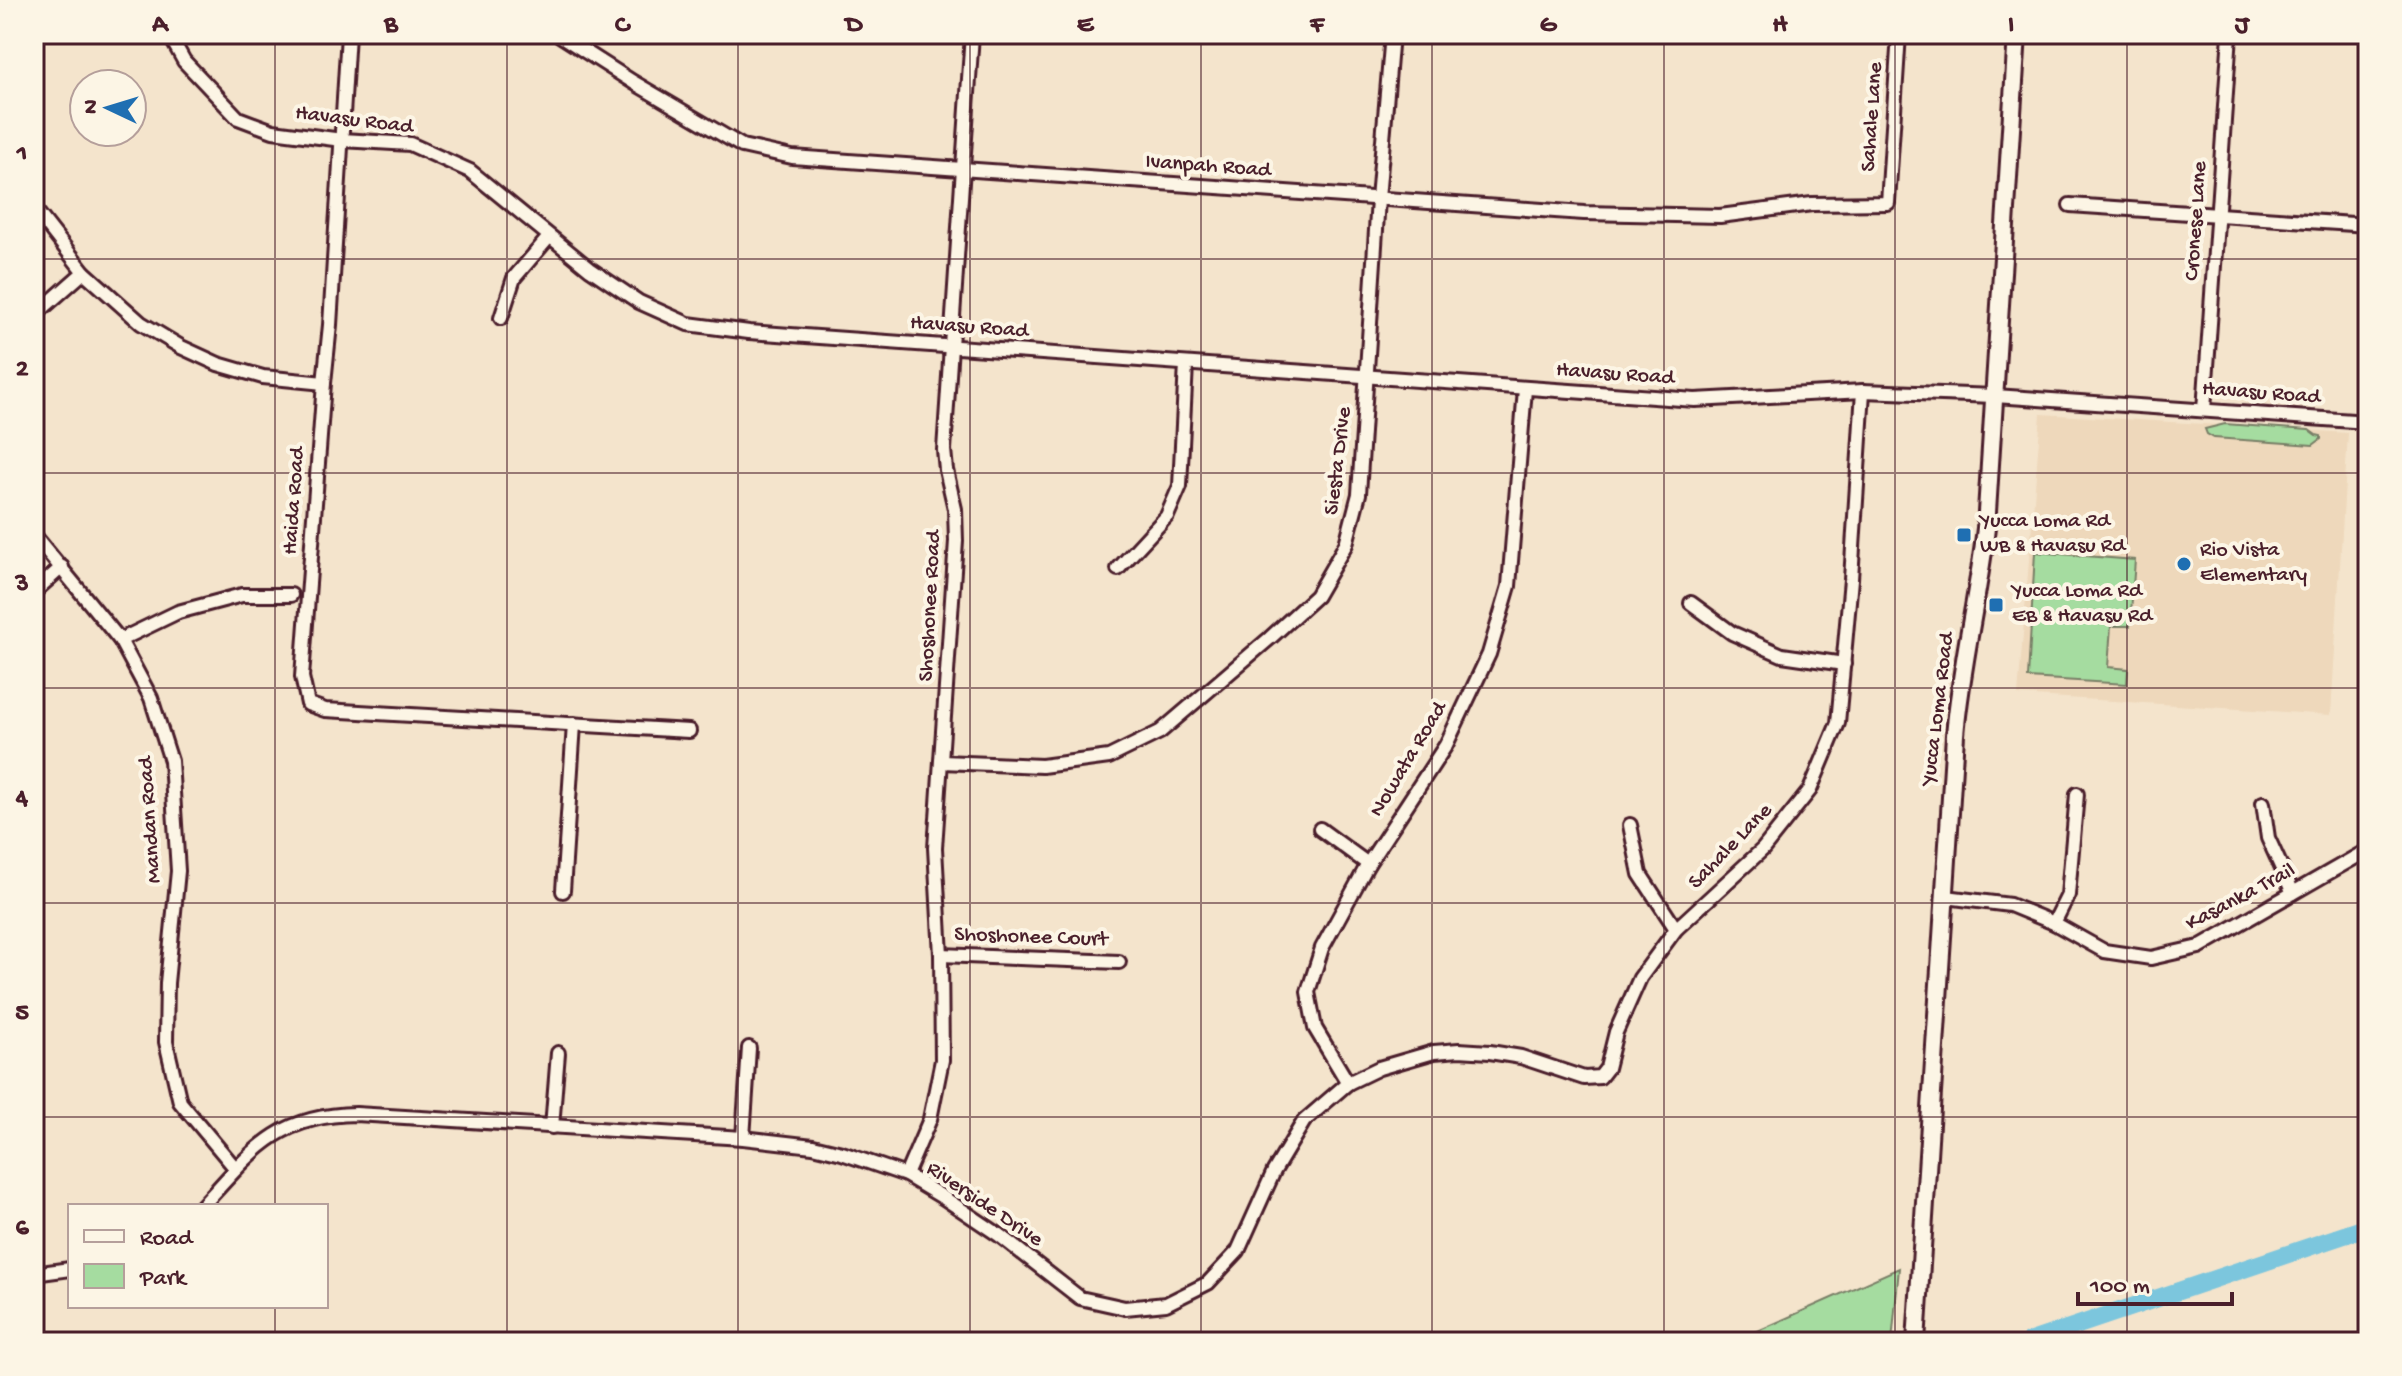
<svg xmlns="http://www.w3.org/2000/svg" width="2402" height="1376" font-family="'Gochi Hand',sans-serif">
  <style>
    .built { fill: #eed8bb }
    .green { fill: #a5dca0; stroke: #787e66; stroke-width: 2 }
    .lines { fill: none; stroke-linecap: round; stroke-linejoin: round }
    .river { stroke: #7cc6dd; stroke-width: 18 }
    .minor-casing { stroke: #4a1f2b; stroke-width: 18 }
    .major-casing { stroke: #4a1f2b; stroke-width: 22 }
    .minor { stroke: #fcf5e5; stroke-width: 12 }
    .major { stroke: #fcf5e5; stroke-width: 16 }
    .grid { fill: none; stroke: #4a1f2b; stroke-width: 2; stroke-opacity: 0.55 }
    .poi-dot { fill: #1f6fb2; stroke: #fcf5e5; stroke-width: 3 }
    .labels { text-anchor: middle; dominant-baseline: central; stroke-width: 8; stroke-linejoin: round; paint-order: stroke }
    .street-label { font-size: 22px; fill: #4a1f2b; stroke: #fcf5e5 }
    .poi-label { font-size: 22px; fill: #4a1f2b; stroke: #fcf5e5; text-anchor: start }
    .neatline { fill: none; stroke: #4a1f2b; stroke-width: 3 }
    .grid-label { font-size: 26px; text-anchor: middle; font-weight: bold; fill: #4a1f2b }
  </style>
  <rect width="100%" height="100%" fill="#f4e4cc"/>
  <filter id="ink" filterUnits="userSpaceOnUse"><feTurbulence type="fractalNoise" baseFrequency=".0125" numOctaves="2"/><feDisplacementMap in="SourceGraphic" scale="16" xChannelSelector="R" yChannelSelector="G"/><feConvolveMatrix kernelMatrix="1 2 1 2 8 2 1 2 1" color-interpolation-filters="sRGB"/></filter>
  <g filter="url(#ink)">
    <!-- built -->
    <polygon class="built" points="2041,414 2348,433 2331,715 2018,695"/>
    <!-- green -->
    <g class="green">
      <polygon points="2225,424 2309,430 2316,435 2321,436 2321,439 2313,445 2214,438 2207,434 2205,429"/>
      <polygon points="2035,552 2135,560 2130,626 2111,626 2108,667 2128,669 2127,684 2028,678"/>
      <polygon points="1899,1268 1892,1342 1733,1342"/>
    </g>
    <g class="lines">
      <!-- river -->
      <polyline class="river" points="2028,1342 2368,1227"/>
      <!-- minor casing -->
      <g class="minor-casing">
        <g id="minor">
          <polyline points="169,34 184,61 238,118 273,131 342,140 410,144 470,171 590,269 639,302 688,324 749,332 1695,400 1863,391 1995,396 2368,422"/>
          <polyline points="348,34 330,325 324,383 302,677 308,704 325,710 689,731"/>
          <polyline points="558,34 633,82 742,146 792,157 1584,213 1720,216 1812,204 1888,203 1899,34"/>
          <polyline points="2070,205 2368,225"/>
          <polyline points="34,208 84,272 141,323 181,347 218,364 263,377 324,383"/>
          <polyline points="34,316 84,272"/>
          <polyline points="501,318 514,278 549,237"/>
          <polyline points="2204,410 2230,34"/>
          <polyline points="34,535 120,640 151,698 171,761 178,871 167,983 166,1042 180,1102 236,1169"/>
          <polyline points="1118,569 1167,516 1180,486 1186,364"/>
          <polyline points="34,592 62,567"/>
          <polyline points="1691,603 1732,633 1782,655 1844,664"/>
          <polyline points="120,640 178,612 242,595 291,595"/>
          <polyline points="942,762 1042,766 1109,757 1160,732 1270,638 1316,596 1346,544 1359,494 1378,199 1392,34"/>
          <polyline points="2263,803 2268,838 2293,893"/>
          <polyline points="1630,825 1640,874 1676,929"/>
          <polyline points="1320,829 1368,864"/>
          <polyline points="563,891 574,724"/>
          <polyline points="1946,897 2010,905 2054,923 2104,951 2151,958 2199,947 2368,850"/>
          <polyline points="2054,923 2068,895 2077,794"/>
          <polyline points="941,955 1119,962"/>
          <polyline points="1348,1083 1315,1028 1308,992 1322,948 1368,864 1446,745 1489,654 1509,586 1525,389"/>
          <polyline points="552,1127 558,1053"/>
          <polyline points="743,1138 749,1048"/>
          <polyline points="906,1175 930,1119 942,1060 941,955 935,848 956,541 955,509 946,470 944,450 972,34"/>
          <path d="M202 1206C252 1152 277 1115 356 1114L743 1138 813 1146 842 1153 906 1175 944 1198 999 1235 1080 1298 1125 1308 1166 1304 1208 1283 1238 1251 1274 1171 1304 1121 1348 1083 1379 1068 1434 1052 1459 1050 1490 1052 1521 1057 1584 1078 1600 1077 1607 1068 1616 1032 1640 978 1676 929 1763 849 1810 790 1838 723 1851 579 1863 391"/>
          <polyline points="34,1274 70,1269"/>
        </g>
      </g>
      <!-- major casing -->
      <g class="major-casing">
        <path id="major" d="M1916 1342 1955 735C1961 665 1978 598 1986 528L2017 34"/>
      </g>
      <!-- minor -->
      <use href="#minor" class="minor"/>
      <!-- major -->
      <use href="#major" class="major"/>
    </g>
  </g>
  <!-- grid -->
  <path class="grid" d="M275 34V1206M507 34V1342M738 34V1342M970 34V1342M1201 34V1342M1432 34V1342M1664 34V1342M1895 34V1342M2127 34V1342M34 259H2368M34 473H2368M34 688H2368M34 903H2368M34 1117H2368M275 1306V1342"/>
  <!-- markers -->
  <g class="poi-dot">
    <rect x="1956" y="527" width="16" height="16" rx="4"/>
    <circle cx="2184" cy="564" r="8"/>
    <rect x="1988" y="597" width="16" height="16" rx="4"/>
  </g>
  <g class="labels">
    <!-- street labels -->
    <g class="street-label">
      <text transform="translate(1873 117) rotate(-86)">Sahale Lane</text>
      <text transform="translate(354 121) rotate(7)">Havasu Road</text>
      <text transform="translate(1208 167) rotate(4)">Ivanpah Road</text>
      <text transform="translate(2197 221) rotate(-86)">Cronese Lane</text>
      <text transform="translate(969 328) rotate(4)">Havasu Road</text>
      <text transform="translate(1615 375) rotate(4)">Havasu Road</text>
      <text transform="translate(2261 394) rotate(4)">Havasu Road</text>
      <text transform="translate(1339 461) rotate(-83)">Siesta Drive</text>
      <text transform="translate(295 501) rotate(-86)">Haida Road</text>
      <text transform="translate(931 606) rotate(-87)">Shoshonee Road</text>
      <text transform="translate(1939 709) rotate(-83)">Yucca Loma Road</text>
      <text transform="translate(1409 760) rotate(-59)">Nowata Road</text>
      <text transform="translate(151 820) rotate(-94)">Mandan Road</text>
      <text transform="translate(1731 847) rotate(-46)">Sahale Lane</text>
      <text transform="translate(2241 898) rotate(-28)">Kasanka Trail</text>
      <text transform="translate(1031 938) rotate(2)">Shoshonee Court</text>
      <text transform="translate(984 1205) rotate(34)">Riverside Drive</text>
    </g>
    <!-- poi labels -->
    <g class="poi-label">
      <text x="1980" y="522">Yucca Loma Rd<tspan x="1980" dy="25">WB &amp; Havasu Rd</tspan></text>
      <text x="2200" y="551">Rio Vista<tspan x="2200" dy="25">Elementary</tspan></text>
      <text x="2012" y="592">Yucca Loma Rd<tspan x="2012" dy="25">EB &amp; Havasu Rd</tspan></text>
    </g>
  </g>
  <!-- margin -->
  <rect width="2402" height="1376" fill="none" stroke="#fcf5e5" stroke-width="88"/>
  <!-- legend -->
  <rect x="68" y="1204" width="260" height="104" fill="#fcf5e5" stroke="#b59f9b" stroke-width="2"/>
  <rect x="84" y="1230" width="40" height="12" fill="#fcf5e5" stroke="#b59f9b" stroke-width="2"/>
  <text x="140" y="1244" font-size="24" fill="#4a1f2b">Road</text>
  <rect x="84" y="1264" width="40" height="24" fill="#a5dca0" stroke="#b59f9b" stroke-width="2"/>
  <text x="140" y="1284" font-size="24" fill="#4a1f2b">Park</text>
  <!-- north arrow -->
  <g transform="translate(108 108) rotate(274)"><circle r="38" fill="#fcf5e5" stroke="#b59f9b" stroke-width="2"/>
  <path d="M0-6L14 30L0 20L-14 30Z" fill="#1f6fb2"/>
  <text y="-12" font-size="22" font-weight="bold" text-anchor="middle" fill="#4a1f2b">N</text>
  </g>
  <!-- scale -->
  <path d="M2078 1292v12h154v-12" fill="none" stroke="#4a1f2b" stroke-width="4"/>
  <text x="2090" y="1292" font-size="24" fill="#4a1f2b" stroke="#fcf5e5" stroke-width="6" paint-order="stroke">100 m</text>
  <rect x="44" y="44" width="2314" height="1288" class="neatline"/>
  <g class="grid-label">
    <text x="160" y="31">A</text>
    <text x="391" y="31">B</text>
    <text x="622" y="31">C</text>
    <text x="854" y="31">D</text>
    <text x="1085" y="31">E</text>
    <text x="1317" y="31">F</text>
    <text x="1548" y="31">G</text>
    <text x="1780" y="31">H</text>
    <text x="2011" y="31">I</text>
    <text x="2242" y="31">J</text>
    <text x="22" y="160">1</text>
    <text x="22" y="375">2</text>
    <text x="22" y="590">3</text>
    <text x="22" y="804">4</text>
    <text x="22" y="1019">5</text>
    <text x="22" y="1234">6</text>
  </g>
</svg>
